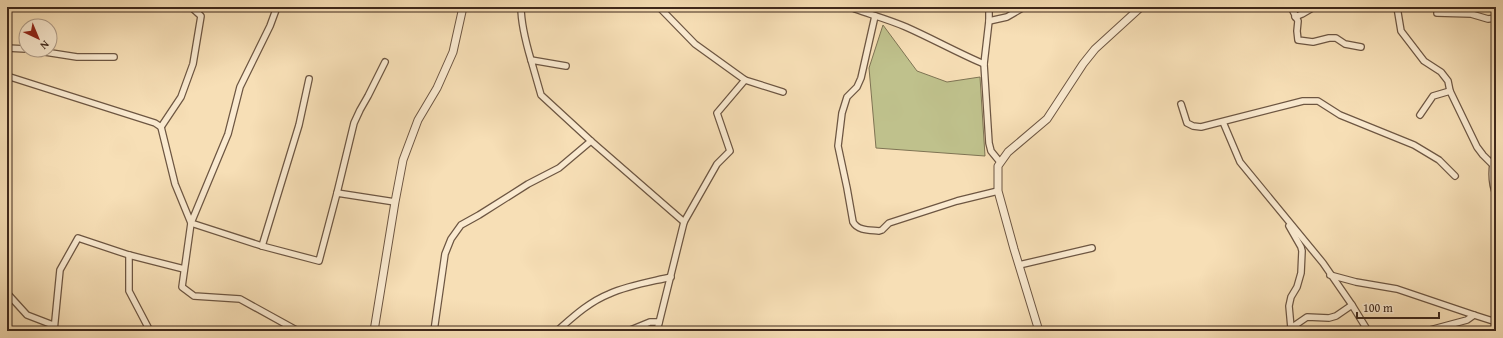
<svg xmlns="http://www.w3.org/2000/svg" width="1503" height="338" font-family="'Gentium Book Plus',serif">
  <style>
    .green { fill: #bfc18c; stroke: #7f7454 }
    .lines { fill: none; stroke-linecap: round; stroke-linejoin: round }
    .minor-casing { stroke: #6d5642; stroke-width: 8 }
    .tertiary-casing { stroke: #6d5642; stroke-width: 9 }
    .minor { stroke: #faead0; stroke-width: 5.5 }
    .tertiary { stroke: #faead0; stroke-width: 7 }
  </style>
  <rect width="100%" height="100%" fill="#f7dfb6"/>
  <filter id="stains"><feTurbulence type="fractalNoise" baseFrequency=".005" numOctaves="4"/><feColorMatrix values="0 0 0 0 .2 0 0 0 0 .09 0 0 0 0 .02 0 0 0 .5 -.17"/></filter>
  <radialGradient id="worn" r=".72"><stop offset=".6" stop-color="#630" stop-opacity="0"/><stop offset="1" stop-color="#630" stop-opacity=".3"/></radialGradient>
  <!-- green -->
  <polygon class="green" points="883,25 917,71 947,82 980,77 985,156 876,148 869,68"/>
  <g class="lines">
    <!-- minor casing -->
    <g class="minor-casing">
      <g id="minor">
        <polyline points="277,7 270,26 240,87 228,134 191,223 182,287 194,296 240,299 298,331"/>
        <path d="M521 7C521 25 526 43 531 60"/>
        <polyline points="659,7 695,44 745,80 783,92"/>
        <polyline points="1291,7 1298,21 1297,31 1298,40 1313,42 1329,38 1336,38 1345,44 1361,47"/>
        <polyline points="1397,7 1401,31 1424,61 1441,72 1448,81 1450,91 1477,147 1483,155 1492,164"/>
        <path d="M855 9C872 15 890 20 906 27 933 39 958 53 984 64L989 143 991 151 1000 162"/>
        <polyline points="1437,13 1471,14 1488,19 1496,18"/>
        <path d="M875 16 861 78 857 87 847 97 842 113 838 146 847 188 853 222C858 231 870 230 879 231L882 230 889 223 957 201 998 191"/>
        <polyline points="1295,17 1302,14 1314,7"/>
        <polyline points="989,21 1007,17 1024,7"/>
        <polyline points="7,48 26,49"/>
        <polyline points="32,50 77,57 114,57"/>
        <polyline points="984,64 989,21 989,7"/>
        <polyline points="566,66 531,60 541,95 591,141 684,222"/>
        <polyline points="7,76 155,123 161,127 175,184 191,223 262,246 319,261 337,193 395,202"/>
        <polyline points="1181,104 1187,123 1193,126 1201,127 1303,101 1318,101 1340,115 1414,145 1439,160 1455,176"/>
        <polyline points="1420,115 1433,96 1450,91"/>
        <polyline points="1223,122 1240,162 1323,263 1352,305 1368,331"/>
        <polyline points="161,127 181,97 193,64 201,16 191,7"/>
        <path d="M1496 154C1491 165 1491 183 1496 194"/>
        <polyline points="337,193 354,123 360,110 368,96 385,62"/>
        <polyline points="1289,226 1301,247 1302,251 1301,273 1297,287 1291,297 1289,306 1291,328"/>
        <polyline points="262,246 299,125 309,79"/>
        <polyline points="129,255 129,291 150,331"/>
        <polyline points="1019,265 1092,248"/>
        <polyline points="1330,275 1356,282 1397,289 1474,315"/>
        <polyline points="7,293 27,315 53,325"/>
        <polyline points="1291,328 1307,317 1329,318 1336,316 1352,305"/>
        <polyline points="54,331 60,270 78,238 129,255 184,269"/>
        <polyline points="434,331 445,254 451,239 461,225 479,215 528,184 559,168 591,141"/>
        <path d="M557 331C573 317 589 302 609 294 629 285 650 282 671 277"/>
        <polyline points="628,331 650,322 659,322"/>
        <polyline points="657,331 684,222 717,164 730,151 717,113 745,80"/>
        <polyline points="1426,331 1467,320 1474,315 1496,322"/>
      </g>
    </g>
    <!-- tertiary casing -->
    <g class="tertiary-casing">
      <g id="tertiary">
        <polyline points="374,331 395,202 403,160 418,120 437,88 453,52 463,7"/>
        <polyline points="1039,331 1014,249 998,191 998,166 1008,152 1047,119 1083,64 1095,49 1141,7"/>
      </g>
    </g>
    <!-- minor -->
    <use href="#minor" class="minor"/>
    <!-- tertiary -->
    <use href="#tertiary" class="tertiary"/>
  </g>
  <!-- margin -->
  <rect width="1503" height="338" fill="none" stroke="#f7dfb6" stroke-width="24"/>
  <rect x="8" y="8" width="1487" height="322" fill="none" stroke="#3f281b" stroke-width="2"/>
  <rect x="12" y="12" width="1479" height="314" fill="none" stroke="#3f281b"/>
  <!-- north arrow -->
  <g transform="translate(38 38) rotate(136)"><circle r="19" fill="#faead0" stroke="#af9c88"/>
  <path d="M0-3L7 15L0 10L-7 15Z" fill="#8f2418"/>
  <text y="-6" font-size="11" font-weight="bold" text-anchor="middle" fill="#3f281b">N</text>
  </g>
  <!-- scale -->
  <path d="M1357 312v6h82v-6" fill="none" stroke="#3f281b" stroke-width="2"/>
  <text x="1363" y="312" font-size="12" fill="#3f281b" stroke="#faead0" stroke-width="3" paint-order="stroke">100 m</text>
  <rect width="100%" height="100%" filter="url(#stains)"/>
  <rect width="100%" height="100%" fill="url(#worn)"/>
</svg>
